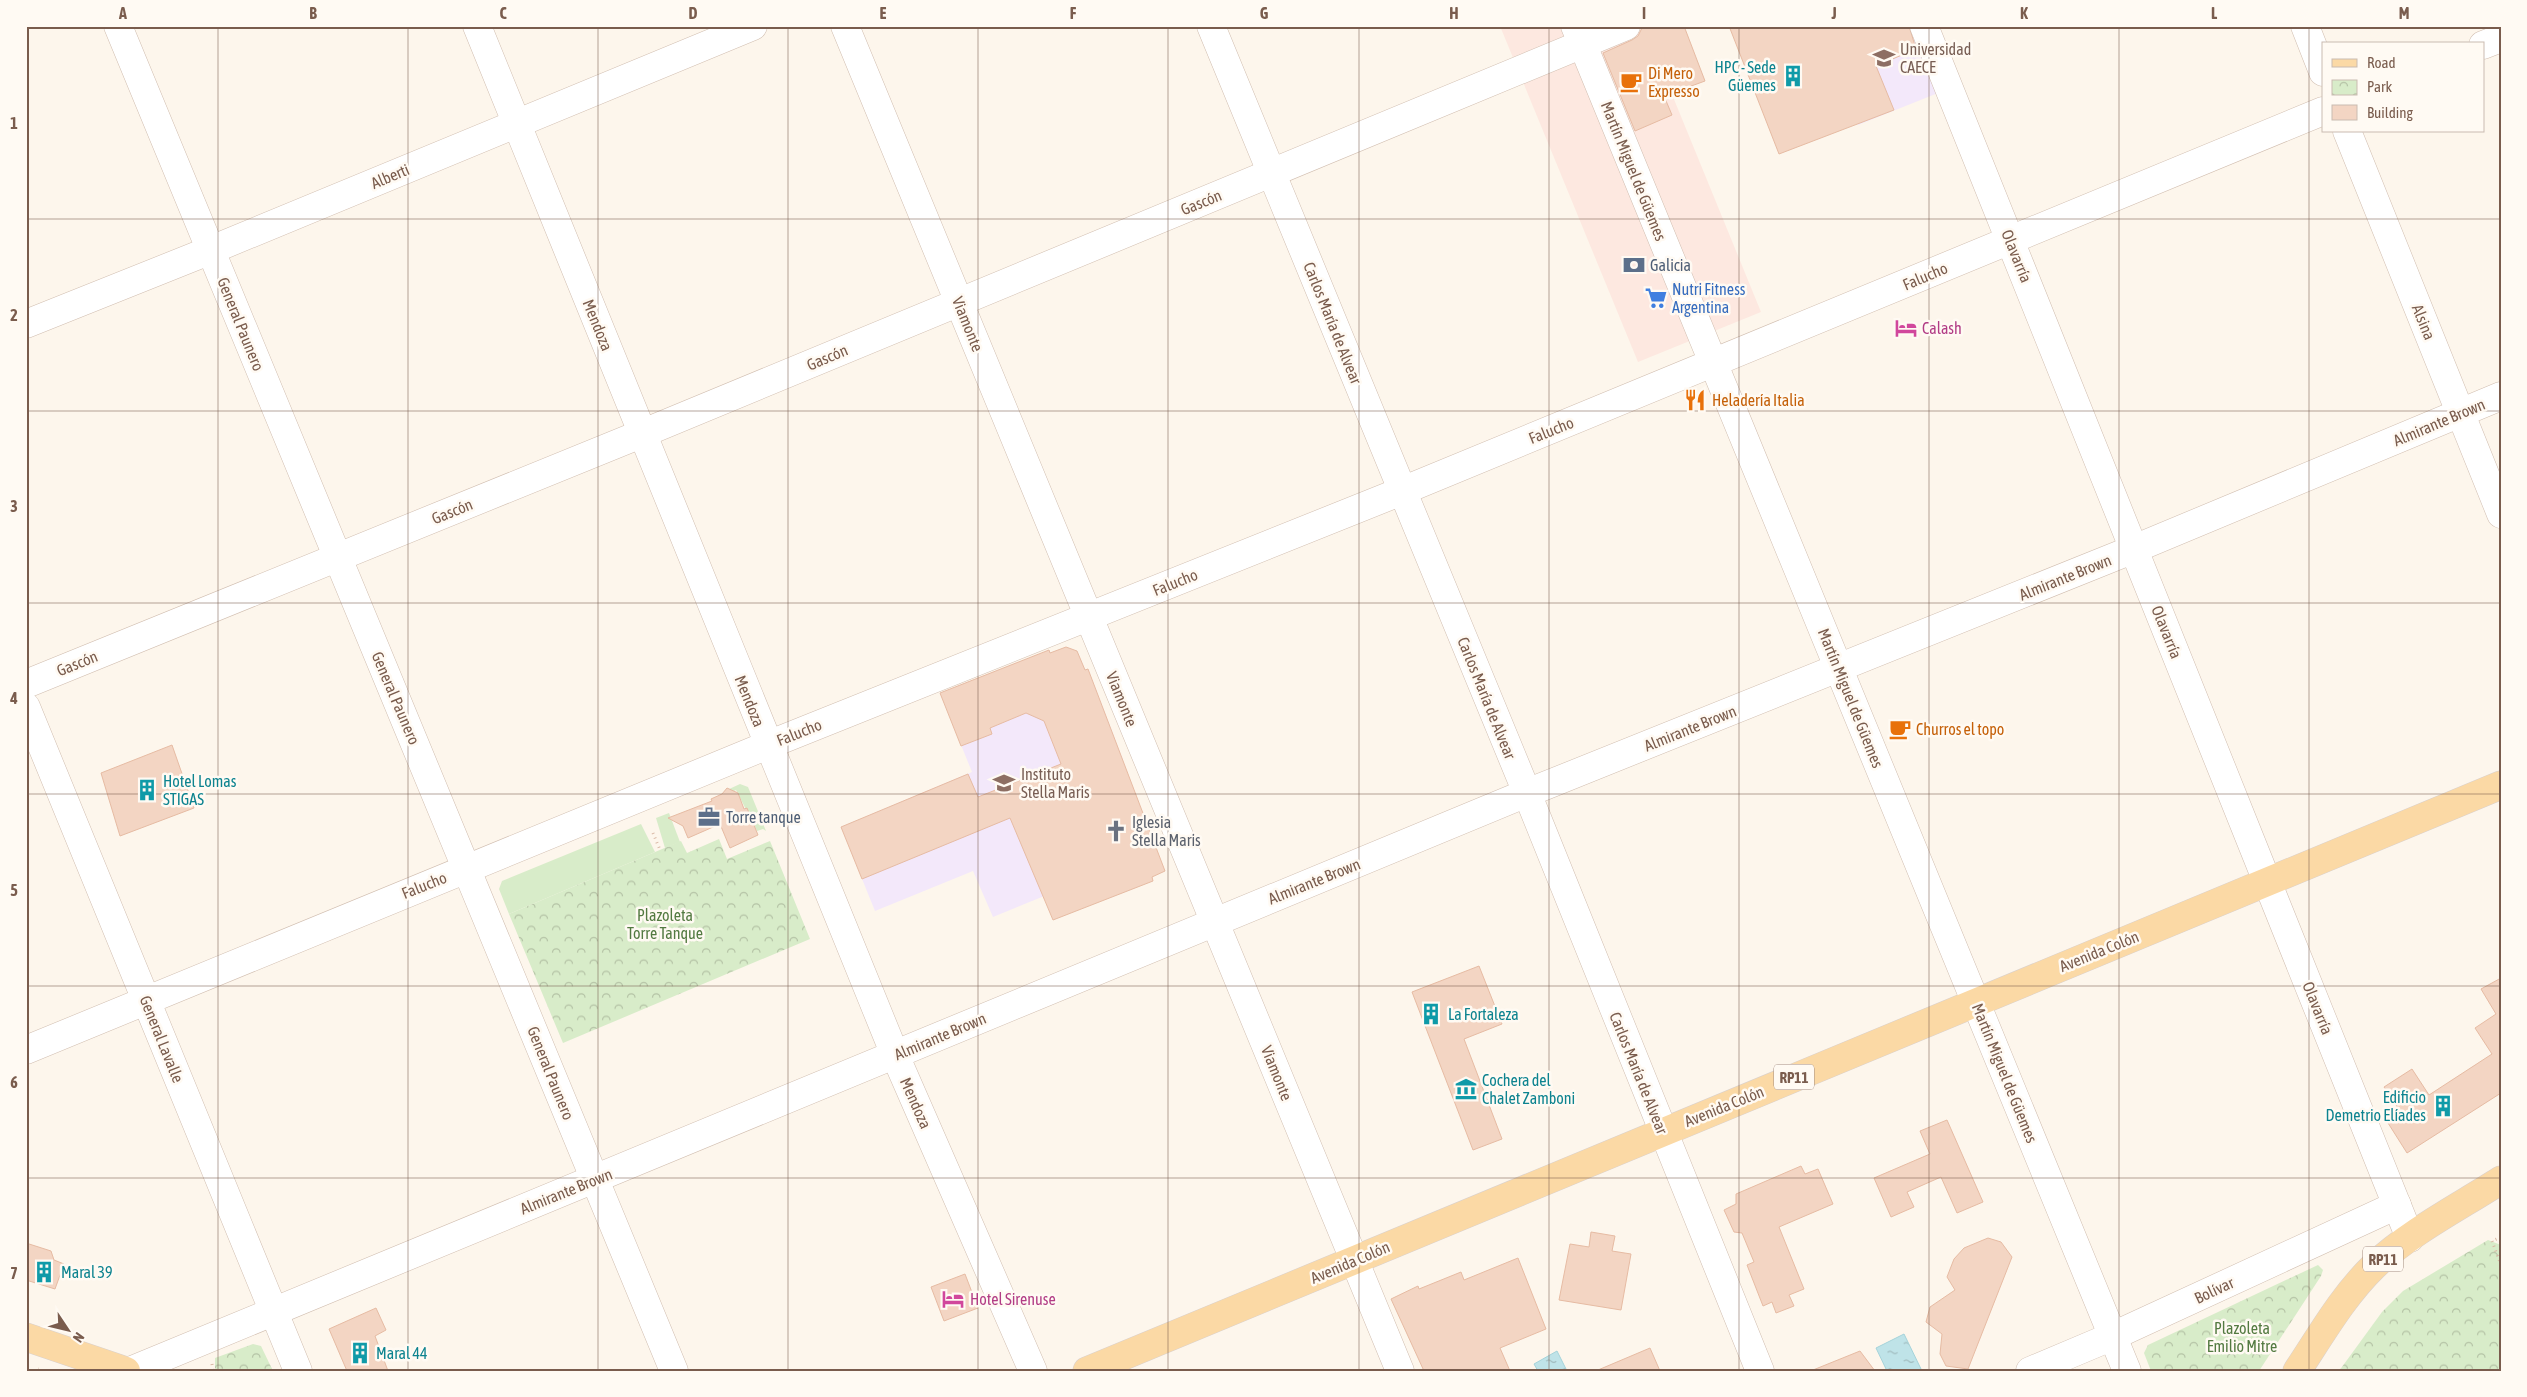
<svg xmlns="http://www.w3.org/2000/svg" width="2527" height="1397" font-family="'Asap Condensed',sans-serif">
  <style>
    .commercial { fill: #fde8e0 }
    .education { fill: #f3e8fa }
    .grass { fill: #d8ecc9 }
    .park { fill: url(#park-crowns) }
    .water { fill: url(#water-ripples); stroke: #a5d3da }
    .building { fill: #f3d5c3; stroke: #e6bba3 }
    .lines { fill: none; stroke-linecap: round; stroke-linejoin: round }
    .minor-casing { stroke: #d1beb0; stroke-width: 29 }
    .major-casing { stroke: #dad1cd; stroke-width: 29 }
    .path { stroke: #d9b8a5; stroke-width: 3; stroke-dasharray: 1 4; stroke-linecap: butt }
    .minor { stroke: #fff; stroke-width: 28 }
    .major { stroke: #fbd9a5; stroke-width: 28 }
    .grid { fill: none; stroke: #7a5c4d; stroke-width: 1; stroke-opacity: 0.55 }
    .labels { text-anchor: middle; dominant-baseline: central; stroke-width: 5; stroke-linejoin: round; paint-order: stroke }
    .shield { fill: #fffaf3; stroke: #a28b7f; stroke-width: 1 }
    .shield-label { font-size: 15px; font-weight: bold; fill: #7a5c4d }
    .education-label { font-size: 16px; fill: #785e54; stroke: #fffaf3; text-anchor: start }
    .culture-label { font-size: 16px; fill: #0d838f; stroke: #fffaf3; text-anchor: start }
    .food-label { font-size: 16px; fill: #c56008; stroke: #fffaf3; text-anchor: start }
    .street-label { font-size: 16px; fill: #7a5c4d; stroke: #fffaf3 }
    .service-label { font-size: 16px; fill: #4e5e75; stroke: #fffaf3; text-anchor: start }
    .shop-label { font-size: 16px; fill: #366cbe; stroke: #fffaf3; text-anchor: start }
    .hotel-label { font-size: 16px; fill: #b23c85; stroke: #fffaf3; text-anchor: start }
    .worship-label { font-size: 16px; fill: #5b616d; stroke: #fffaf3; text-anchor: start }
    .park-label { font-size: 16px; fill: #537a41; stroke: #fffaf3 }
    .neatline { fill: none; stroke: #7a5c4d; stroke-width: 2 }
    .grid-label { font-size: 16px; text-anchor: middle; font-weight: bold; fill: #7a5c4d }
  </style>
  <defs>
    <pattern id="park-crowns" width="20" height="18" patternUnits="userSpaceOnUse" patternTransform="scale(1.25)"><rect width="20" height="18" fill="#d8ecc9"/><path d="M2 6a3 3 0 1 1 6 0M12 15a3 3 0 1 1 6 0" fill="none" stroke="#b4c2a5"/></pattern>
    <pattern id="water-ripples" width="26" height="14" patternUnits="userSpaceOnUse" patternTransform="scale(1.25)"><rect width="26" height="14" fill="#bfe3e8"/><path d="M2 4q2-2 4 0t4 0M15 11q2-2 4 0t4 0" fill="none" stroke="#a0bbbe"/></pattern>
  </defs>
  <rect width="100%" height="100%" fill="#fdf6ec"/>
  <!-- commercial -->
  <polygon class="commercial" points="1500,26 1644,26 1761,312 1638,362"/>
  <!-- education -->
  <g class="education">
    <polygon points="1819,26 1924,26 1948,89 1858,125"/>
    <polygon points="1066,647 1077,651 1085,670 1088,669 1123,760 1060,785 1096,875 993,917 973,871 875,911 841,827 972,772 940,693 1049,650 1050,653"/>
  </g>
  <!-- grass -->
  <g class="grass">
    <polygon points="740,784 748,787 766,831 763,829 757,831 736,790 732,792 727,790"/>
    <polygon points="669,813 680,842 665,848 656,818"/>
    <polygon points="641,824 655,852 509,914 499,889 502,881"/>
  </g>
  <!-- park -->
  <g class="park">
    <polygon points="719,839 727,859 770,841 810,939 563,1043 509,914 681,841 687,853"/>
    <polygon points="2488,1240 2501,1245 2501,1371 2339,1371 2382,1312 2403,1291"/>
    <polygon points="2318,1265 2323,1270 2321,1276 2259,1371 2151,1371 2144,1353 2148,1345"/>
    <polygon points="253,1344 261,1346 273,1371 218,1371 215,1368 215,1358"/>
  </g>
  <!-- water -->
  <g class="water">
    <polygon points="1904,1334 1922,1371 1887,1371 1876,1348"/>
    <polygon points="1557,1351 1567,1371 1538,1371 1534,1364"/>
  </g>
  <!-- building -->
  <g class="building">
    <polygon points="1643,26 1684,26 1705,81 1664,96 1672,115 1635,131 1603,53 1632,40 1638,36"/>
    <polygon points="1729,26 1909,26 1916,49 1876,66 1894,110 1779,154"/>
    <polygon points="1066,647 1077,651 1085,670 1088,669 1165,871 1152,877 1153,881 1053,920 1010,818 862,879 841,827 968,774 978,797 1061,764 1044,721 1026,713 990,728 992,734 961,746 940,693 1049,650 1050,653"/>
    <polygon points="172,745 194,808 120,836 101,773"/>
    <polygon points="727,788 738,793 744,809 747,808 758,835 730,848 720,824 688,838 683,826 668,818 712,801 711,799 722,794"/>
    <polygon points="1479,966 1502,1024 1464,1039 1502,1139 1473,1150 1412,992"/>
    <polygon points="2501,978 2501,1093 2407,1153 2388,1123 2402,1114 2384,1087 2412,1069 2429,1095 2492,1054 2475,1028 2496,1014 2481,989"/>
    <polygon points="1947,1120 1983,1202 1957,1213 1941,1177 1907,1192 1914,1207 1891,1217 1874,1178 1930,1154 1920,1131"/>
    <polygon points="1801,1166 1805,1174 1818,1169 1833,1204 1779,1227 1804,1289 1789,1295 1794,1306 1776,1313 1772,1302 1763,1306 1747,1265 1754,1262 1742,1233 1734,1232 1724,1210 1736,1204 1736,1194"/>
    <polygon points="1591,1232 1615,1236 1612,1251 1631,1254 1621,1310 1559,1300 1570,1244 1589,1247"/>
    <polygon points="1988,1238 2001,1242 2012,1257 1968,1369 1946,1366 1940,1354 1942,1334 1926,1322 1930,1307 1955,1290 1947,1277 1954,1259 1964,1248"/>
    <polygon points="26,1243 51,1251 54,1260 64,1264 55,1289 26,1280"/>
    <polygon points="1518,1258 1546,1329 1500,1348 1510,1371 1424,1371 1391,1299 1418,1286 1419,1289 1461,1272 1464,1280"/>
    <polygon points="965,1274 978,1308 944,1321 931,1287"/>
    <polygon points="376,1308 386,1330 375,1336 388,1371 347,1371 329,1329"/>
    <polygon points="1650,1348 1660,1371 1598,1371 1598,1370"/>
    <polygon points="1860,1351 1875,1371 1813,1371 1813,1370"/>
  </g>
  <g class="lines">
    <!-- minor casing -->
    <g class="minor-casing">
      <g id="minor">
        <polyline points="118,26 674,1371"/>
        <polyline points="477,26 895,1055 1033,1371"/>
        <polyline points="845,26 1400,1371"/>
        <polyline points="1211,26 1527,793 1760,1371"/>
        <polyline points="1575,26 2127,1371"/>
        <polyline points="1924,26 2410,1238"/>
        <polyline points="2305,26 2323,72"/>
        <polyline points="2483,45 2501,38"/>
        <polyline points="2347,131 2501,514"/>
        <polyline points="26,324 211,250 753,26"/>
        <polyline points="26,684 641,434 1626,26"/>
        <polyline points="26,707 298,1371"/>
        <polyline points="26,1050 768,745 1402,491 2323,111"/>
        <polyline points="130,1371 1527,793 2134,549 2501,396"/>
        <polyline points="2030,1371 2113,1336 2397,1205"/>
      </g>
    </g>
    <!-- major casing -->
    <g class="major-casing">
      <g id="major">
        <polyline points="26,1337 126,1371"/>
        <polyline points="1087,1371 2501,785"/>
        <path d="M2297 1371C2321 1335 2343 1296 2374 1266 2410 1232 2459 1207 2501 1180"/>
      </g>
    </g>
    <!-- path -->
    <g class="path">
      <polyline points="653,833 660,850"/>
      <polyline points="2501,1237 2492,1241 2501,1265"/>
      <polyline points="212,1364 213,1371"/>
      <polyline points="2208,1370 2209,1371"/>
      <polyline points="34,1371 39,1369"/>
    </g>
    <!-- minor -->
    <use href="#minor" class="minor"/>
    <!-- major -->
    <use href="#major" class="major"/>
  </g>
  <!-- grid -->
  <path class="grid" d="M218 26V1371M408 26V1371M598 26V1371M788 26V1371M978 26V1371M1168 26V1371M1359 26V1371M1549 26V1371M1739 26V1371M1929 26V1371M2119 26V1371M2309 26V1371M26 219H2501M26 411H2501M26 603H2501M26 794H2501M26 986H2501M26 1178H2501"/>
  <!-- icons -->
  <defs>
    <g id="university-bare" transform="scale(1.725)"><path d="M0-5L7-2L0 1L-7-2ZM-4 1L0 2.5L4 1V4Q0 6-4 4Z" fill="#8d6e63" stroke="#fffaf3" stroke-width="2.5" paint-order="stroke"/></g>
    <g id="building-bare" transform="scale(1.725)"><path d="M-4-6H4V6H1V3H-1V6H-4ZM-2.5-4.3h1.7v1.8h-1.7ZM.8-4.3h1.7v1.8H.8ZM-2.5-1h1.7V.8h-1.7ZM.8-1h1.7V.8H.8Z" fill="#0f9aa8" stroke="#fffaf3" stroke-width="2.5" paint-order="stroke"/></g>
    <g id="cafe-bare" transform="scale(1.725)"><path d="M-5.5-4.5H6V0H3Q3 3.5 0 3.5H-2.5Q-5.5 3.5-5.5 0ZM3-3.2v2h1.7v-2ZM-6 4.5H4V6H-6Z" fill="#e8710a" stroke="#fffaf3" stroke-width="2.5" paint-order="stroke"/></g>
    <g id="bank-bare" transform="scale(1.725)"><path d="M-6-4H6V4H-6ZM0-2.3a2.3 2.3 0 1 0 0 4.6a2.3 2.3 0 1 0 0-4.6Z" fill="#5c6f8a" stroke="#fffaf3" stroke-width="2.5" paint-order="stroke"/></g>
    <g id="supermarket-bare" transform="scale(1.725)"><path d="M-6-5.5h2.5l.6 2H6L4.5 2H-2.5L-4.4-4H-6ZM-1.5 3.2a1.3 1.3 0 1 0 .1 0ZM3 3.2a1.3 1.3 0 1 0 .1 0Z" fill="#3f7fe0" stroke="#fffaf3" stroke-width="2.5" paint-order="stroke"/></g>
    <g id="hotel-bare" transform="scale(1.725)"><path d="M-6-4.5h1.5V1H6V5H4.5V3h-9V5H-6ZM-4 0a1.8 1.8 0 1 1 3.6 0ZM.5 0V-2.5h3Q6-2.5 6 0Z" fill="#d1479c" stroke="#fffaf3" stroke-width="2.5" paint-order="stroke"/></g>
    <g id="restaurant-bare" transform="scale(1.725)"><path d="M-5-6h1v4h1v-4h1v4h1v-4h1v5L-1.5 .5V6h-2V.5L-5-1ZM5-6V6H3V1.5H1.5Q1.5-4 5-6Z" fill="#e8710a" stroke="#fffaf3" stroke-width="2.5" paint-order="stroke"/></g>
    <g id="office-bare" transform="scale(1.725)"><path d="M-6-3h4V-5.5h4V-3h4V5H-6ZM-1-4.5V-3h2v-1.5ZM-6 0V1H6V0Z" fill="#5c6f8a" stroke="#fffaf3" stroke-width="2.5" paint-order="stroke"/></g>
    <g id="church-bare" transform="scale(1.725)"><path d="M-1.2-6h2.4v3.5h3.3v2.4h-3.3V6h-2.4V-.1h-3.3v-2.4h3.3Z" fill="#6b7280" stroke="#fffaf3" stroke-width="2.5" paint-order="stroke"/></g>
    <g id="museum-bare" transform="scale(1.725)"><path d="M0-6L6-3V-2H-6V-3ZM-5-1h2V3h-2ZM-1-1h2V3h-2ZM3-1h2V3H3ZM-6 4H6V6H-6Z" fill="#0f9aa8" stroke="#fffaf3" stroke-width="2.5" paint-order="stroke"/></g>
  </defs>
  <g fill-rule="evenodd">
    <use href="#university-bare" x="1884" y="58"/>
    <use href="#building-bare" x="1793" y="76"/>
    <use href="#cafe-bare" x="1631" y="82"/>
    <use href="#bank-bare" x="1634" y="265"/>
    <use href="#supermarket-bare" x="1656" y="298"/>
    <use href="#hotel-bare" x="1906" y="328"/>
    <use href="#restaurant-bare" x="1695" y="400"/>
    <use href="#cafe-bare" x="1900" y="729"/>
    <use href="#university-bare" x="1004" y="783"/>
    <use href="#building-bare" x="147" y="790"/>
    <use href="#office-bare" x="709" y="817"/>
    <use href="#church-bare" x="1116" y="831"/>
    <use href="#building-bare" x="1431" y="1014"/>
    <use href="#museum-bare" x="1466" y="1089"/>
    <use href="#building-bare" x="2443" y="1106"/>
    <use href="#building-bare" x="44" y="1272"/>
    <use href="#hotel-bare" x="953" y="1299"/>
    <use href="#building-bare" x="360" y="1353"/>
  </g>
  <g class="labels">
    <!-- shield labels -->
    <g class="shield">
      <rect x="1774" y="1064.5" width="40" height="25" rx="4"/>
      <rect x="2363" y="1246.5" width="40" height="25" rx="4"/>
    </g>
    <g class="shield-label">
      <text x="1794" y="1077">RP11</text>
      <text x="2383" y="1259">RP11</text>
    </g>
    <!-- education labels -->
    <g class="education-label">
      <text x="1900" y="49">Universidad<tspan x="1900" dy="18">CAECE</tspan></text>
      <text x="1021" y="774">Instituto<tspan x="1021" dy="18">Stella Maris</tspan></text>
    </g>
    <!-- culture labels -->
    <g class="culture-label">
      <text x="1776" y="67" text-anchor="end">HPC - Sede<tspan x="1776" dy="18">Güemes</tspan></text>
      <text x="163" y="781">Hotel Lomas<tspan x="163" dy="18">STIGAS</tspan></text>
      <text x="1448" y="1014">La Fortaleza</text>
      <text x="1482" y="1080">Cochera del<tspan x="1482" dy="18">Chalet Zamboni</tspan></text>
      <text x="2426" y="1097" text-anchor="end">Edificio<tspan x="2426" dy="18">Demetrio Elíades</tspan></text>
      <text x="61" y="1272">Maral 39</text>
      <text x="376" y="1353">Maral 44</text>
    </g>
    <!-- food labels -->
    <g class="food-label">
      <text x="1648" y="73">Di Mero<tspan x="1648" dy="18">Expresso</tspan></text>
      <text x="1712" y="400">Heladería Italia</text>
      <text x="1916" y="729">Churros el topo</text>
    </g>
    <!-- street labels -->
    <g class="street-label">
      <text transform="translate(1634 171) rotate(68)">Martín Miguel de Güemes</text>
      <text transform="translate(390 176) rotate(-23)">Alberti</text>
      <text transform="translate(1201 202) rotate(-22)">Gascón</text>
      <text transform="translate(2017 256) rotate(68)">Olavarría</text>
      <text transform="translate(1925 276) rotate(-23)">Falucho</text>
      <text transform="translate(2424 322) rotate(68)">Alsina</text>
      <text transform="translate(1333 323) rotate(68)">Carlos María de Alvear</text>
      <text transform="translate(241 324) rotate(68)">General Paunero</text>
      <text transform="translate(968 324) rotate(68)">Viamonte</text>
      <text transform="translate(598 325) rotate(68)">Mendoza</text>
      <text transform="translate(827 357) rotate(-23)">Gascón</text>
      <text transform="translate(2439 422) rotate(-23)">Almirante Brown</text>
      <text transform="translate(1551 430) rotate(-22)">Falucho</text>
      <text transform="translate(452 511) rotate(-22)">Gascón</text>
      <text transform="translate(2065 577) rotate(-22)">Almirante Brown</text>
      <text transform="translate(1175 582) rotate(-22)">Falucho</text>
      <text transform="translate(2167 632) rotate(68)">Olavarría</text>
      <text transform="translate(77 663) rotate(-22)">Gascón</text>
      <text transform="translate(396 698) rotate(67)">General Paunero</text>
      <text transform="translate(1487 698) rotate(68)">Carlos María de Alvear</text>
      <text transform="translate(1851 698) rotate(68)">Martín Miguel de Güemes</text>
      <text transform="translate(1122 699) rotate(68)">Viamonte</text>
      <text transform="translate(750 701) rotate(68)">Mendoza</text>
      <text transform="translate(1690 728) rotate(-22)">Almirante Brown</text>
      <text transform="translate(799 732) rotate(-22)">Falucho</text>
      <text transform="translate(1314 881) rotate(-22)">Almirante Brown</text>
      <text transform="translate(424 885) rotate(-22)">Falucho</text>
      <text transform="translate(2099 951) rotate(-22)">Avenida Colón</text>
      <text transform="translate(2318 1008) rotate(68)">Olavarría</text>
      <text transform="translate(940 1036) rotate(-23)">Almirante Brown</text>
      <text transform="translate(162 1039) rotate(68)">General Lavalle</text>
      <text transform="translate(551 1073) rotate(68)">General Paunero</text>
      <text transform="translate(1277 1073) rotate(68)">Viamonte</text>
      <text transform="translate(1639 1073) rotate(68)">Carlos María de Alvear</text>
      <text transform="translate(2005 1073) rotate(68)">Martín Miguel de Güemes</text>
      <text transform="translate(916 1103) rotate(66)">Mendoza</text>
      <text transform="translate(1724 1106) rotate(-22)">Avenida Colón</text>
      <text transform="translate(566 1191) rotate(-22)">Almirante Brown</text>
      <text transform="translate(1350 1262) rotate(-23)">Avenida Colón</text>
      <text transform="translate(2214 1290) rotate(-25)">Bolívar</text>
    </g>
    <!-- service labels -->
    <g class="service-label">
      <text x="1650" y="265">Galicia</text>
      <text x="726" y="817">Torre tanque</text>
    </g>
    <!-- shop labels -->
    <g class="shop-label">
      <text x="1672" y="289">Nutri Fitness<tspan x="1672" dy="18">Argentina</tspan></text>
    </g>
    <!-- hotel labels -->
    <g class="hotel-label">
      <text x="1922" y="328">Calash</text>
      <text x="970" y="1299">Hotel Sirenuse</text>
    </g>
    <!-- worship labels -->
    <g class="worship-label">
      <text x="1132" y="822">Iglesia<tspan x="1132" dy="18">Stella Maris</tspan></text>
    </g>
    <!-- park labels -->
    <g class="park-label">
      <text x="665" y="915">Plazoleta<tspan x="665" dy="18">Torre Tanque</tspan></text>
      <text x="2242" y="1328">Plazoleta<tspan x="2242" dy="18">Emilio Mitre</tspan></text>
    </g>
  </g>
  <!-- border -->
  <rect width="2527" height="1397" fill="none" stroke="#fffaf3" stroke-width="55"/>
  <!-- legend -->
  <rect x="2322" y="42" width="162" height="90" fill="#fffaf3" stroke="#cabbb1"/>
  <rect x="2332" y="59" width="25" height="8" fill="#fbd9a5" stroke="#cabbb1"/>
  <text x="2367" y="68" font-size="15" fill="#7a5c4d">Road</text>
  <rect x="2332" y="80" width="25" height="15" fill="url(#park-crowns)" stroke="#cabbb1"/>
  <text x="2367" y="92" font-size="15" fill="#7a5c4d">Park</text>
  <rect x="2332" y="105" width="25" height="15" fill="#f3d5c3" stroke="#cabbb1"/>
  <text x="2367" y="118" font-size="15" fill="#7a5c4d">Building</text>
  <!-- north arrow -->
  <g transform="translate(68 1330) rotate(125)" stroke="#fffaf3" stroke-width="4" paint-order="stroke">
  <path d="M0-4L9 19L0 12L-9 19Z" fill="#7a5c4d"/>
  <text y="-8" font-size="14" font-weight="bold" text-anchor="middle" fill="#7a5c4d">N</text>
  </g>
  <rect x="28" y="28" width="2472" height="1342" class="neatline"/>
  <g class="grid-label">
    <text x="123" y="19">A</text>
    <text x="313" y="19">B</text>
    <text x="503" y="19">C</text>
    <text x="693" y="19">D</text>
    <text x="883" y="19">E</text>
    <text x="1073" y="19">F</text>
    <text x="1264" y="19">G</text>
    <text x="1454" y="19">H</text>
    <text x="1644" y="19">I</text>
    <text x="1834" y="19">J</text>
    <text x="2024" y="19">K</text>
    <text x="2214" y="19">L</text>
    <text x="2404" y="19">M</text>
    <text x="14" y="129">1</text>
    <text x="14" y="321">2</text>
    <text x="14" y="512">3</text>
    <text x="14" y="704">4</text>
    <text x="14" y="896">5</text>
    <text x="14" y="1088">6</text>
    <text x="14" y="1279">7</text>
  </g>
</svg>
